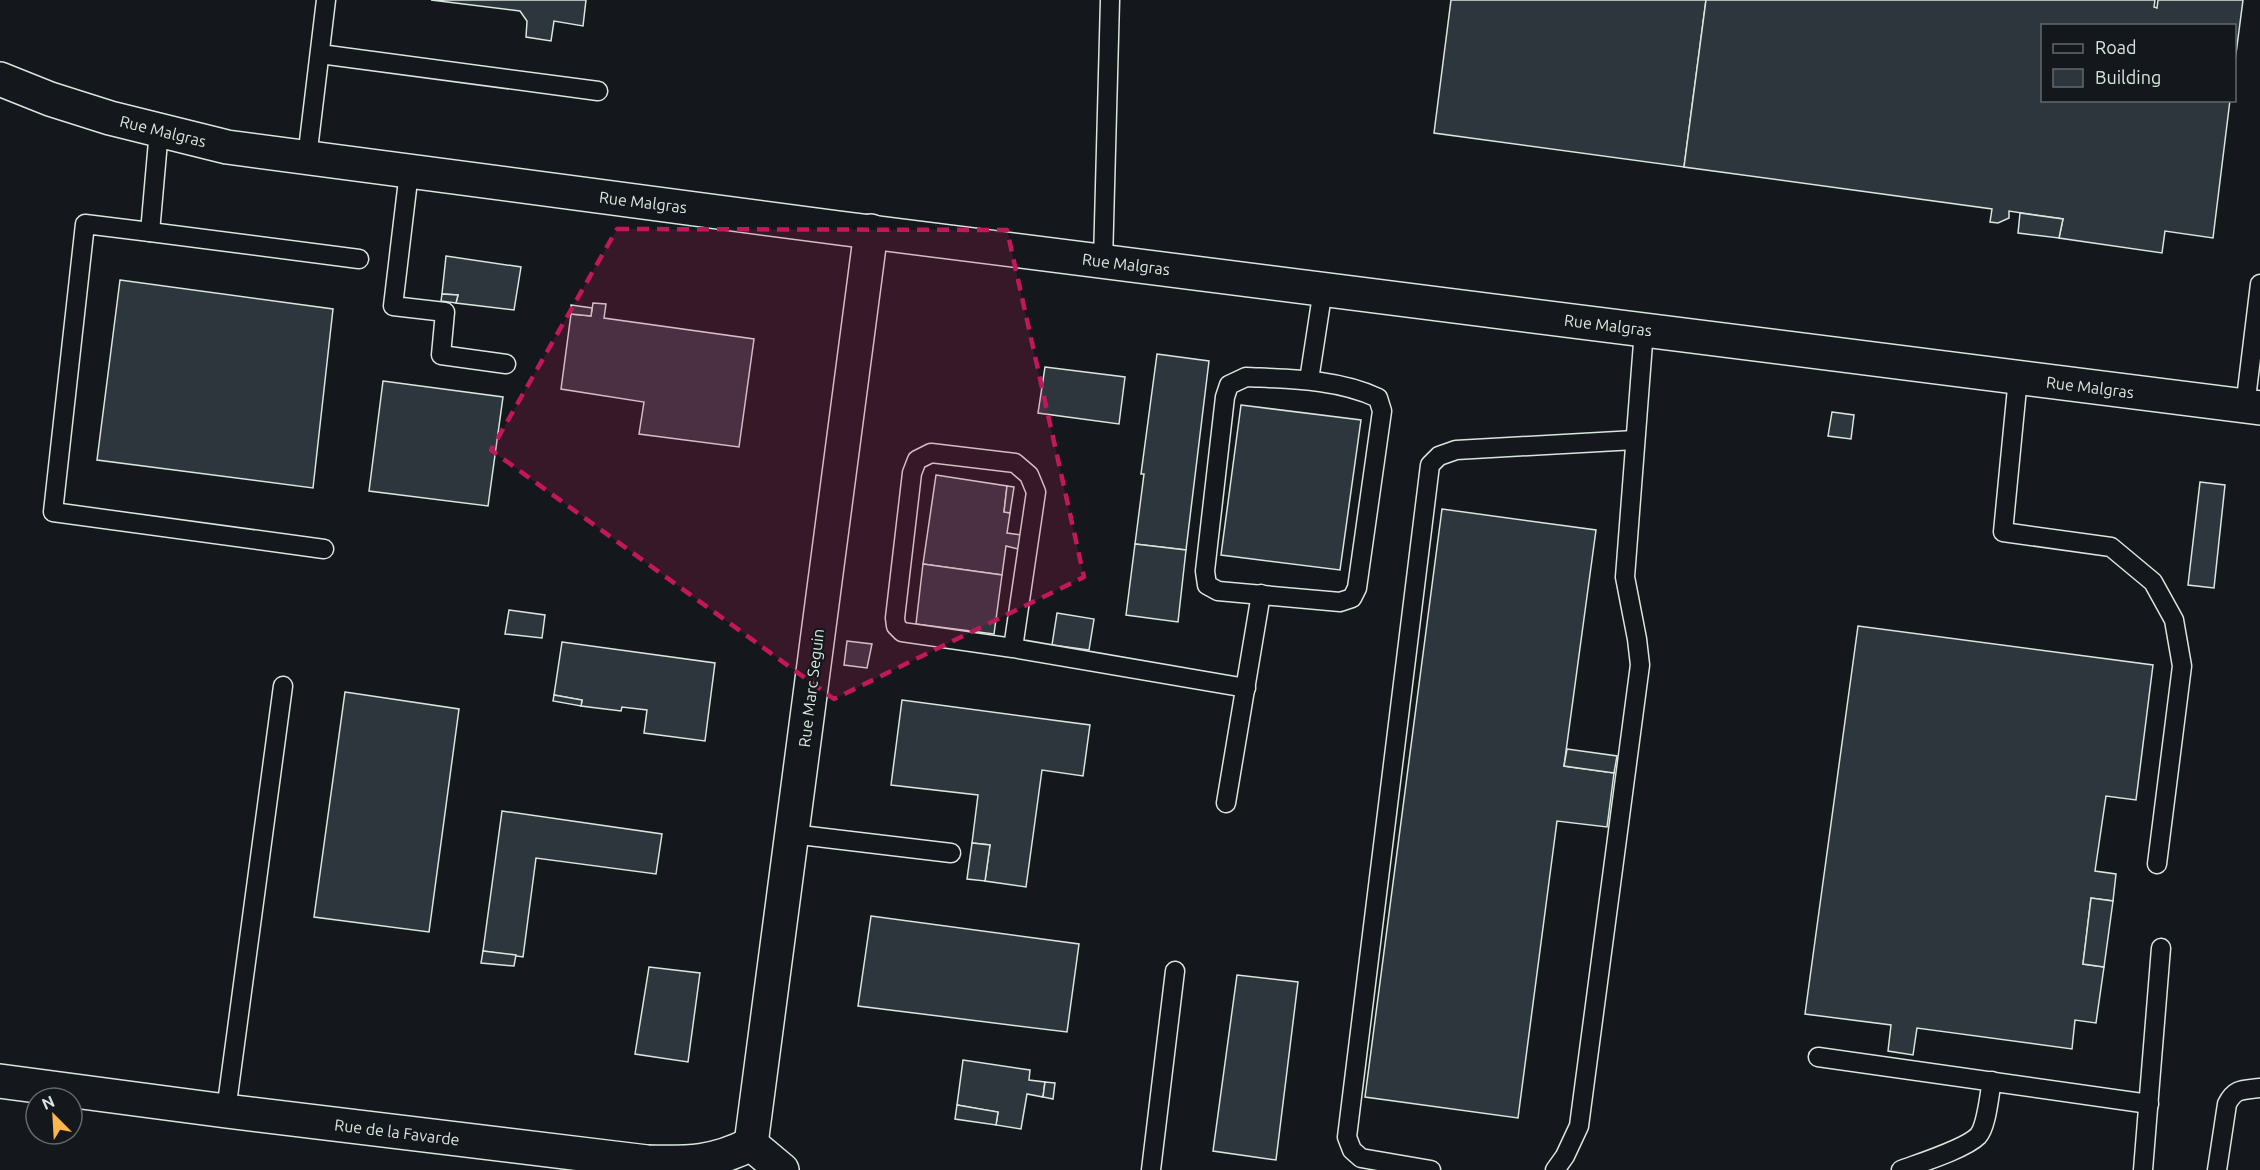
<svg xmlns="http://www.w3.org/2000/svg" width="2260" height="1170" font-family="Ubuntu,sans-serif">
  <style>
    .building { fill: #2c363c; stroke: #d8e6dc; stroke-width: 1.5 }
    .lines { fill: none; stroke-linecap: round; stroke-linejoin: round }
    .lane-casing { stroke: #d8e6dc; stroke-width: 21 }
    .street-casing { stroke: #d8e6dc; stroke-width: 36 }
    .lane { stroke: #14181c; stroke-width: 18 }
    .street { stroke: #14181c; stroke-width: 33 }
    .marked { fill: #c2185b; fill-opacity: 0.2; stroke: #c2185b; stroke-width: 4.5; stroke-dasharray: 12 8; stroke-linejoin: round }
    .labels { text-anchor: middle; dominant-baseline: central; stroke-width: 4.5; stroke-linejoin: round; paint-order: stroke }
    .street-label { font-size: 16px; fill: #d8e6dc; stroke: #14181c }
  </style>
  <rect width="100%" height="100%" fill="#14181c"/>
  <!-- building -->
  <g class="building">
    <polygon points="431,0 586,0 583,26 554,21 551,41 526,37 527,21 520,11"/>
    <polygon points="1451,0 1706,0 1684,167 1434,133"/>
    <polygon points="1706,0 2155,0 2154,7 2157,8 2158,0 2243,0 2234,69 2234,26 2042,26 2042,100 2230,100 2213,238 2165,231 2162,253 2059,238 2063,219 2009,211 2009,218 1998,223 1990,222 1992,209 1684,167"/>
    <polygon points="2020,213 2063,219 2059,238 2018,233"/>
    <polygon points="446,256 521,267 514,310 456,303 458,295 442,294"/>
    <polygon points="120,280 333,309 313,488 97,460"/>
    <polygon points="442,294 458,295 456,303 441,301"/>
    <polygon points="593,303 606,304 604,318 754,339 739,447 639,434 644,402 561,389 571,314 591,316"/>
    <polygon points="571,305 592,308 591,316 571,314"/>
    <polygon points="1157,354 1209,361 1186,550 1135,544 1144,474 1141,474"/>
    <polygon points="1045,367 1125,377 1119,424 1038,413"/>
    <polygon points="383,381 503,397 488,506 369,491"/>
    <polygon points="1241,405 1361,420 1340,570 1221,555"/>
    <polygon points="1832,412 1854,415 1851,439 1828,436"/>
    <polygon points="936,475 1007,486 1004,512 1010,513 1007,533 1021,535 1018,549 1006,546 1002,575 923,564"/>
    <polygon points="2200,482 2225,485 2214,588 2188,585"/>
    <polygon points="1007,486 1014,487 1010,513 1004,512"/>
    <polygon points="1442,509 1596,530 1564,766 1614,773 1607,827 1557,821 1518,1118 1365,1097"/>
    <polygon points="1135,544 1186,550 1178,622 1126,615"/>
    <polygon points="923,564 1002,575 994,634 916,624"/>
    <polygon points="509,610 545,615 542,638 505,634"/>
    <polygon points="1057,613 1094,619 1089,650 1052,645"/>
    <polygon points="1858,626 2153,665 2136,800 2106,796 2095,871 2116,874 2113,901 2091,898 2083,964 2104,967 2096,1023 2075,1020 2072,1049 1917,1028 1913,1055 1888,1051 1891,1025 1805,1014"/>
    <polygon points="847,641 872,644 867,668 844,665"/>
    <polygon points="562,642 715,663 705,741 644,733 647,710 622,707 621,711 581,706 582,700 554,695"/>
    <polygon points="345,692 459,709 429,932 314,917"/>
    <polygon points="554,695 582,700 581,706 553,701"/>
    <polygon points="902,700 1090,725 1083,776 1042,770 1026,887 985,881 990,845 972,843 978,795 891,785"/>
    <polygon points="1567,749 1617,756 1614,773 1564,766"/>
    <polygon points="502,811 662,834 656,874 536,858 523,957 483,951"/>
    <polygon points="972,843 990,845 985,881 967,879"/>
    <polygon points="2091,898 2113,901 2104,967 2083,964"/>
    <polygon points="871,916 1079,944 1067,1032 858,1006"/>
    <polygon points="483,951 516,955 514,966 481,963"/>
    <polygon points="649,967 700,973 688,1062 635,1054"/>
    <polygon points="1237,975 1298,982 1276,1160 1213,1151"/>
    <polygon points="963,1060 1030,1070 1029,1080 1045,1082 1043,1097 1027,1094 1021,1129 996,1125 998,1112 957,1105"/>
    <polygon points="1045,1082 1055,1083 1053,1099 1043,1097"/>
    <polygon points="957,1105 998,1112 996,1125 955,1119"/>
  </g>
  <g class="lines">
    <!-- lane casing -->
    <g class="lane-casing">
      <g id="lane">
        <polyline points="320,54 598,91"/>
        <polyline points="159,130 150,232 85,224 53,512 324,549"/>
        <polyline points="307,158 326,0"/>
        <polyline points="409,172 393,306 445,312 441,355 506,364"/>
        <polyline points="150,232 359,259"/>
        <polyline points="1103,261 1110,0"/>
        <path d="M1246 377C1289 379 1338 379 1378 398L1382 411 1357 588 1352 598 1340 602 1218 591 1207 585 1205 571 1225 397 1229 385Z"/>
        <polyline points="2018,378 2003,532 2111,547 2153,582 2174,620 2182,666 2157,864"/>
        <polyline points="1309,380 1323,289"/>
        <polyline points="2245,407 2260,284"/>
        <polyline points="1013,648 1036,492 1029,475 1015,463 931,453 917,460 912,473 895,618 896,626 902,632 1013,648 1246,688"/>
        <polyline points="1226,803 1261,594"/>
        <polyline points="792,834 951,853"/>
        <polyline points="1818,1057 2149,1104"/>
        <polyline points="226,1111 283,686"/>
        <polyline points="1151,1170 1175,971"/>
        <polyline points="1431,1170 1361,1158 1352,1150 1347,1137 1430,465 1439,456 1456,450 1635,440"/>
        <polyline points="1555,1170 1565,1156 1579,1126 1640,665 1637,639 1625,577 1644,330"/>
        <path d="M1901 1170C1920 1163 1965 1149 1978 1136 1987 1126 1989 1095 1992 1081"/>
        <polyline points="2143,1170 2161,948"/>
        <path d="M2217 1170 2227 1104C2235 1088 2243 1090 2260 1088"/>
      </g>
    </g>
    <!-- street casing -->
    <g class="street-casing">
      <g id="street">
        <polyline points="0,79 50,99 110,118 227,147 839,228 2260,408"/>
        <path d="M0 1081 226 1111 647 1162C689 1163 714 1163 751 1144L782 1170"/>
        <polyline points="751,1144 871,231"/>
      </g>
    </g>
    <!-- lane -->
    <use href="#lane" class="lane"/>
    <!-- street -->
    <use href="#street" class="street"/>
  </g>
  <!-- marked area -->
  <path class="marked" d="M617 229 1007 230 1084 577 834 699 491 450Z"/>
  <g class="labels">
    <!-- street labels -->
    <g class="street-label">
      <text transform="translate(163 131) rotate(14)">Rue Malgras</text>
      <text transform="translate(643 202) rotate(7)">Rue Malgras</text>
      <text transform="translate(1126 264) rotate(7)">Rue Malgras</text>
      <text transform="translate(1608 325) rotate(7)">Rue Malgras</text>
      <text transform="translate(2090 387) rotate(7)">Rue Malgras</text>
      <text transform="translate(811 688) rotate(-83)">Rue Marc Seguin</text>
      <text transform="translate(397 1132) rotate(7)">Rue de la Favarde</text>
    </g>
  </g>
  <!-- legend -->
  <rect x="2041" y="24" width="195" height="78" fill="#14181c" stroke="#626a69" stroke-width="1.5"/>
  <rect x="2053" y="44" width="30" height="9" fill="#14181c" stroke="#626a69" stroke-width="1.5"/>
  <text x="2095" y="54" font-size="18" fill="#d8e6dc">Road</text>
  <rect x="2053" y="69" width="30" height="18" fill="#2c363c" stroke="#626a69" stroke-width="1.5"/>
  <text x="2095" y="84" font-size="18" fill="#d8e6dc">Building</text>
  <!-- north arrow -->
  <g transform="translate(54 1116) rotate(336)"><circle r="28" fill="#14181c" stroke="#626a69" stroke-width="1.5"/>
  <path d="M0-4.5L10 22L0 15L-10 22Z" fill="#ffb74d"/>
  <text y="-9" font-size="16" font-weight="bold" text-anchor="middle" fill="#d8e6dc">N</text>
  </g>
</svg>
